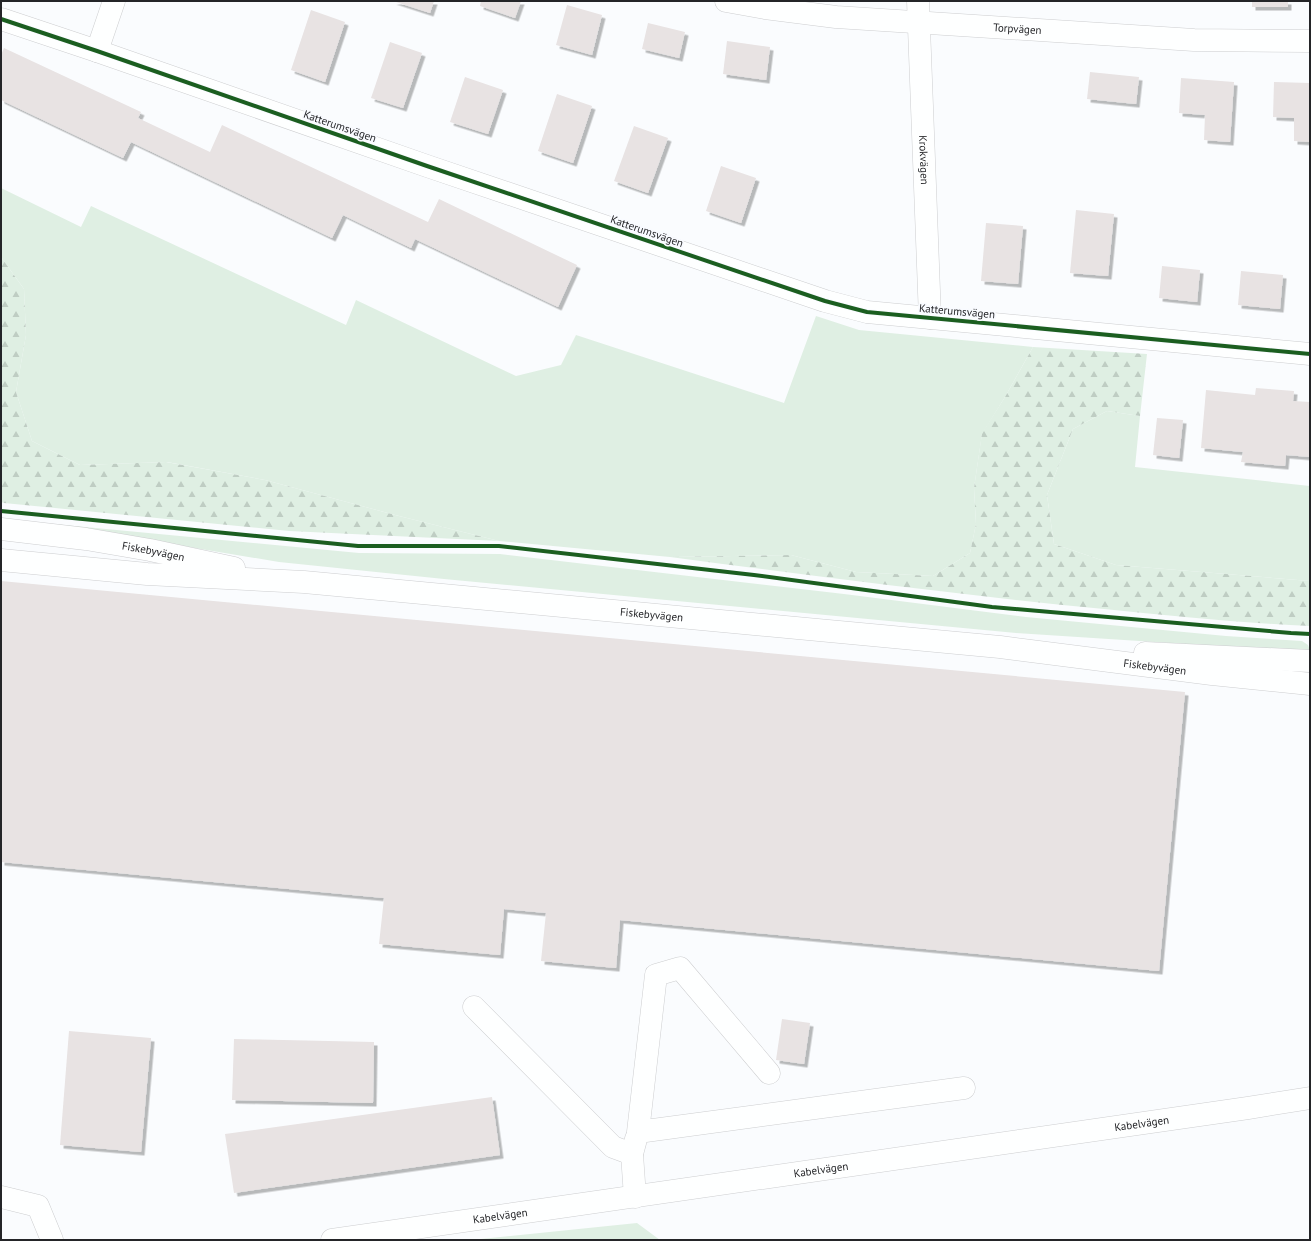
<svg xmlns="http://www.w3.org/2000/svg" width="1311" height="1241" font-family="'PT Sans',sans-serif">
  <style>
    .green { fill: #dfefe3 }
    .forest { fill: url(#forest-firs) }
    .building { fill: #e8e3e3; filter: url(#shadow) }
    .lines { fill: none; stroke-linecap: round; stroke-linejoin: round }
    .minor-casing { stroke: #cdced0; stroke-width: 23 }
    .minor { stroke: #feffff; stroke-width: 22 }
    .cycleway-casing { stroke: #f9fbff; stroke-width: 6 }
    .cycleway { stroke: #1b5e20; stroke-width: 4 }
    .labels { text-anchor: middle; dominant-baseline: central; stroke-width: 3.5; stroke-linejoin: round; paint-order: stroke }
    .street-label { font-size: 11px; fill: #242528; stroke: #f9fbff }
  </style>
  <defs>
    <pattern id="forest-firs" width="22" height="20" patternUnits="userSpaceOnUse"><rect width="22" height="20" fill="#dfefe3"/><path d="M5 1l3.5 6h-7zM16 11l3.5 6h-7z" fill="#bfcdc3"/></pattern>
    <filter id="shadow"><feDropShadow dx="3.5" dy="3.5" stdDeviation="0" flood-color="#0004"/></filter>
  </defs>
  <rect width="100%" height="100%" fill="#fafcfe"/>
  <!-- green -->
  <g class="green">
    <polygon points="1,188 81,227 91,206 346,325 356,300 516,376 561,365 576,335 784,403 816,316 859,330 1033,347 1005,397 982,434 974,488 976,524 970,553 933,576 856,572 791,555 670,557 499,541 399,516 265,480 167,462 80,465 32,441 16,392 26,335 24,289 1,257"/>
    <polygon points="1107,411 1140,416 1135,467 1310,486 1310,581 1116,565 1054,544 1047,495 1073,429"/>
    <polygon points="1,519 359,553 500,554 844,594 1026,617 1226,636 1302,641 1308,645 1310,651 1232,647 1016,633 444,579 279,562 147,540"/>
    <polygon points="637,1223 660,1240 471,1240"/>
  </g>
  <!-- forest -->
  <g class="forest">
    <polygon points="1,257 24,289 26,335 16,392 32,441 80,465 166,462 265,480 399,516 499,541 289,531 4,503 1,502"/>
    <path d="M1033 347 1147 354 1140 416 1107 411 1073 429 1047 495 1054 544 1116 565 1310 581V626C1241 623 1172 616 1104 609 959 595 814 576 670 557L791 555 856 572 933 576 970 553 976 524 974 488 982 433 1005 397Z"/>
  </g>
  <!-- building -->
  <g class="building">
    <polygon points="393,1 434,1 430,13"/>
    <polygon points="481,1 521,1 515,18 480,6"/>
    <rect x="1252" y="1" width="36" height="6"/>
    <polygon points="567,5 602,15 592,55 556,45"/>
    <polygon points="311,10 345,22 325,82 291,70"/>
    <polygon points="648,23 685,32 679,58 642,49"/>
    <polygon points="727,41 770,47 766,80 723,74"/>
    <polygon points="390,42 422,53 403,108 371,98"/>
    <polygon points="4,48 141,112 138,118 210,152 222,125 428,222 439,199 577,265 558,307 415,239 411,248 343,215 332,238 131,142 123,158 1,100 1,55"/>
    <polygon points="1090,72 1139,77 1136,104 1087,99"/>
    <polygon points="465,77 503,90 488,134 450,122"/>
    <polygon points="1181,78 1234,82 1230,142 1204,140 1205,115 1179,113"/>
    <polygon points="1274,82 1310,83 1310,142 1294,141 1294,118 1273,117"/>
    <polygon points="557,94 592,106 573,163 538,151"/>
    <polygon points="634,126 668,138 648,193 614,181"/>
    <polygon points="721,166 756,178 741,223 706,211"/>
    <polygon points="1076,210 1114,214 1108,276 1070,273"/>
    <polygon points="986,223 1023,226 1018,284 981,281"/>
    <polygon points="1162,266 1200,270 1197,302 1159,298"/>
    <polygon points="1241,271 1283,275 1280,309 1238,305"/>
    <polygon points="1256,388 1294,391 1293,401 1310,402 1310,457 1286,455 1285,466 1241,462 1243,452 1201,448 1206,390 1255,395"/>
    <polygon points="1157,418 1183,420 1179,458 1153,455"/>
    <polygon points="1,581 1185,692 1159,971 620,920 616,968 541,961 546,913 504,909 500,955 379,944 384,898 1,862"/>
    <polygon points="782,1019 810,1023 804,1064 776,1060"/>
    <polygon points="69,1031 151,1038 141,1152 60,1145"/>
    <polygon points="234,1039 374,1042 373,1103 232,1100"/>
    <polygon points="492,1097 500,1155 234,1193 225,1134"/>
  </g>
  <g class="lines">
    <!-- minor casing -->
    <g class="minor-casing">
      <g id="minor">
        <path id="s1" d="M726 1 765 8 836 17 1194 40 1310 41"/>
        <path id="s2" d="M918 1 930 318"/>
        <polyline points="1,19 97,51 427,166 825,301 867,312 1310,354"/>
        <polyline points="97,51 114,1"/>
        <path id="s3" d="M1 529 86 539 150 550 234 568"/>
        <path id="s4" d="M1 560 147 574 304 582 1000 647 1212 674 1310 684"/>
        <polyline points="1145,653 1310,661"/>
        <polyline points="474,1007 613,1147 632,1154"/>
        <polyline points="769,1073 680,968 656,975 638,1132 964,1088"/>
        <polyline points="1,1197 38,1206 52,1240"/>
        <polyline points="635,1197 632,1154 636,1139"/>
        <path id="s5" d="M332 1240 1248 1108 1310 1098"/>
      </g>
    </g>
    <!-- minor -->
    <use href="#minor" class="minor"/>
    <!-- cycleway casing -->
    <g class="cycleway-casing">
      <g id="cycleway">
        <polyline points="1,19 97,51 427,166 825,301 867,312 1310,354"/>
        <polyline points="1,511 358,546 499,546 754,575 992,607 1291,633 1310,634"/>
      </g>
    </g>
    <!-- cycleway -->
    <use href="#cycleway" class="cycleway"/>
  </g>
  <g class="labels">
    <!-- street labels -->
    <g class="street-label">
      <text stroke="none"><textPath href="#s1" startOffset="293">Torpvägen</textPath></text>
      <text transform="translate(340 126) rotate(19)">Katterumsvägen</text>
      <text stroke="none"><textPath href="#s2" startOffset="159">Krokvägen</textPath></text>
      <text transform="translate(647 231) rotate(19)">Katterumsvägen</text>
      <text transform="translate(957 311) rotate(5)">Katterumsvägen</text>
      <text stroke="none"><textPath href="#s3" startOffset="154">Fiskebyvägen</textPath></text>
      <text stroke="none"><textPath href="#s4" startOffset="653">Fiskebyvägen</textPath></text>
      <text stroke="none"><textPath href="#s4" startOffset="1159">Fiskebyvägen</textPath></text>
      <text stroke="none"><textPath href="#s5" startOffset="818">Kabelvägen</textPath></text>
      <text stroke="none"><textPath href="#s5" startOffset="494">Kabelvägen</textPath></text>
      <text stroke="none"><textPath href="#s5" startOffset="170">Kabelvägen</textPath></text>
    </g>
  </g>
  <!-- border -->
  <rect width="1311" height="1241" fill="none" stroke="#242528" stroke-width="4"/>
</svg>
